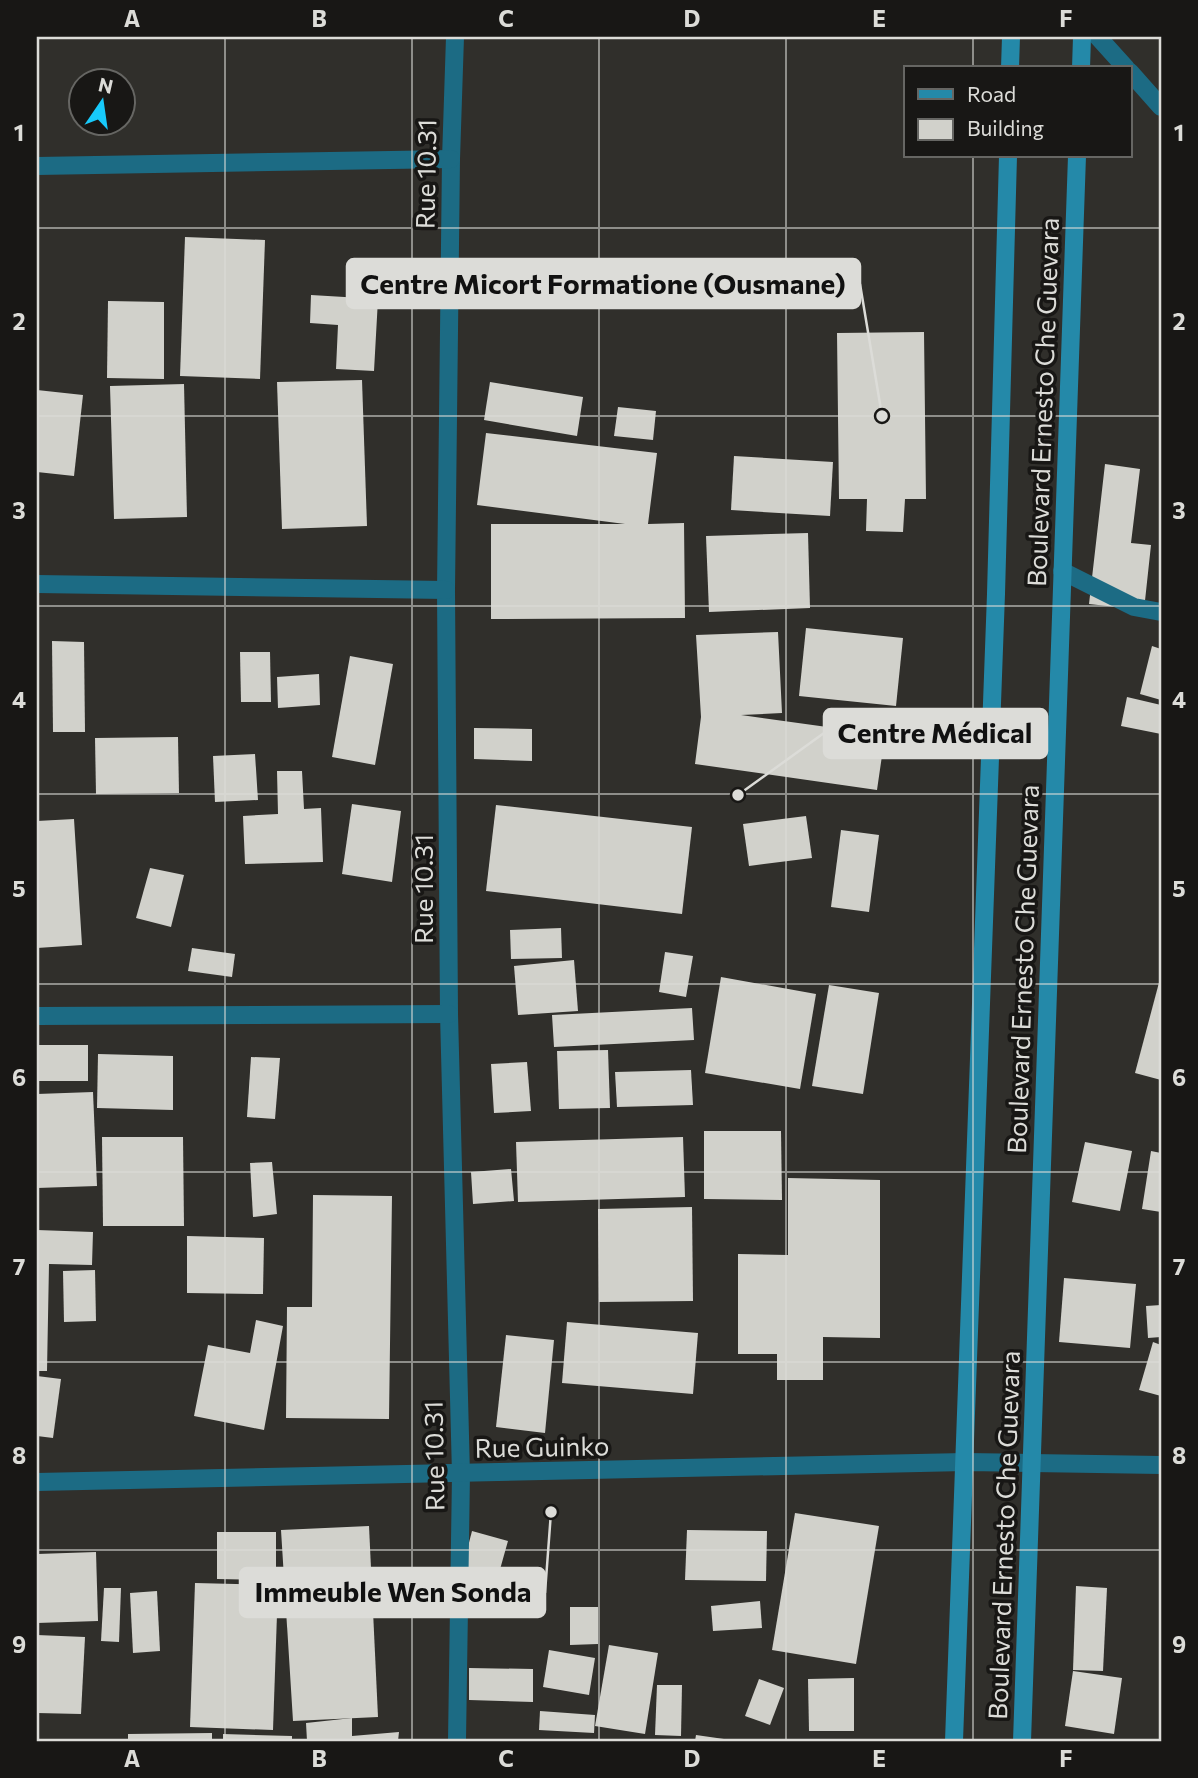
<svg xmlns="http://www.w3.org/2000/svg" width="1198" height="1778" font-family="Commissioner,sans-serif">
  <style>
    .building { fill: #d1d1cb }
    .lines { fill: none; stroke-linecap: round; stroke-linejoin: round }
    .street { stroke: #1c6b84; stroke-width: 18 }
    .secondary { stroke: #2489a9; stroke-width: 18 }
    .grid { fill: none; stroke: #dcdcd8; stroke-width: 2; stroke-opacity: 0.55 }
    .labels { text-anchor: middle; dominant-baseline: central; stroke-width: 7; stroke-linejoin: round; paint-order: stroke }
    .street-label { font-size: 26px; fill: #dcdcd8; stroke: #181715 }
    .leader { fill: none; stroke: #dcdcd8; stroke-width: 2.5 }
    .callout-dot { fill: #dcdcd8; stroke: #181715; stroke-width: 2.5 }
    .callout { fill: #dcdcd8; stroke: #dcdcd8; stroke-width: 2.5 }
    .callout-label { font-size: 28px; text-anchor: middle; font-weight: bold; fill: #111 }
    .neatline { fill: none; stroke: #dcdcd8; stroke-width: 2.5 }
    .grid-label { font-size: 23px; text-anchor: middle; font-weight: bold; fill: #dcdcd8 }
  </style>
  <rect width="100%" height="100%" fill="#302f2b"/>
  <!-- building -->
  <g class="building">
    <polygon points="185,237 265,240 260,379 180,376"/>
    <polygon points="311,295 378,299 374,371 336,369 338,325 310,323"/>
    <polygon points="108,301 164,302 164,379 107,378"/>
    <polygon points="924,332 926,499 905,499 903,532 866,531 867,499 839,499 837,333"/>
    <polygon points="362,380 367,526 282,529 277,382"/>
    <polygon points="490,382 583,397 577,436 484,420"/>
    <polygon points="184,384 187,517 114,519 110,386"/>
    <polygon points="37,390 83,395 74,476 37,472"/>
    <polygon points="618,407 656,411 653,440 614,436"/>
    <polygon points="486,433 657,453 648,524 684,523 685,618 491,619 491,524 625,524 477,505"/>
    <polygon points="734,456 833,462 830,516 731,510"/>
    <polygon points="1105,464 1140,469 1131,543 1151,545 1144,610 1089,604"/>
    <polygon points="808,533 810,608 709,612 706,536"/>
    <polygon points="806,628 903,638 896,706 799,696"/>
    <polygon points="778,632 782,713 741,715 885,735 877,790 695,764 701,717 696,635"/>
    <polygon points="52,641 84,642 85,732 53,732"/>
    <polygon points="1152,646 1161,649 1161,700 1140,694"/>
    <polygon points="240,652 270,652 271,702 241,702"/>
    <polygon points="350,656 393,664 375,765 332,757"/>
    <polygon points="319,674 320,705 278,708 277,677"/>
    <polygon points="1127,697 1161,705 1161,734 1121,726"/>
    <polygon points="474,728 532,729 532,761 474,759"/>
    <polygon points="178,737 179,793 96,794 95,738"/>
    <polygon points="255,754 258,800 215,802 213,756"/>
    <polygon points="277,771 302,771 304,809 321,808 323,862 245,864 243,816 278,814"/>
    <polygon points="352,804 401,811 392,882 342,874"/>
    <polygon points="496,805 692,827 682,914 486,891"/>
    <polygon points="806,816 812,858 749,866 743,824"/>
    <polygon points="74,819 82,945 37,948 37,821"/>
    <polygon points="841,830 879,835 869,912 831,907"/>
    <polygon points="150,868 184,875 171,927 136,918"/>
    <polygon points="561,928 562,958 511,959 510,930"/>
    <polygon points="192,948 235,954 232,977 188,971"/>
    <polygon points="665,952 693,956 686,997 659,992"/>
    <polygon points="574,960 578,1011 518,1015 514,966"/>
    <polygon points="1161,975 1161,1080 1135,1073"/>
    <polygon points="721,977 816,994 800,1089 705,1073"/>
    <polygon points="829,985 879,993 863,1094 812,1086"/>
    <polygon points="692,1008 694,1040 554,1047 552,1015"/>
    <rect x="37" y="1045" width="51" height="36"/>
    <polygon points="608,1050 610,1108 559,1109 557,1051"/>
    <polygon points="98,1054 173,1056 173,1110 97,1108"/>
    <polygon points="251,1057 280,1058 275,1119 247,1117"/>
    <polygon points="527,1062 531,1111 494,1113 491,1064"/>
    <polygon points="691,1070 693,1105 617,1107 615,1072"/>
    <polygon points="93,1092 97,1186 37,1188 37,1094"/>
    <polygon points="704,1131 781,1131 782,1200 704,1199"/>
    <polygon points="102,1137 183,1137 184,1226 103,1226"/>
    <polygon points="683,1137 685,1197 518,1202 516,1142"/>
    <polygon points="1085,1142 1132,1151 1120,1211 1072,1202"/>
    <polygon points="1151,1151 1161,1153 1161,1212 1142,1209"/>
    <polygon points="272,1162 277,1214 253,1217 250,1163"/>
    <polygon points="511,1169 514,1201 473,1204 471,1172"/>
    <polygon points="788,1178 880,1180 880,1338 823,1337 823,1380 777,1380 777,1354 738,1354 738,1254 788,1255"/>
    <polygon points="313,1195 392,1196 389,1419 286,1418 287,1307 312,1307"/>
    <polygon points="692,1207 693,1301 599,1302 598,1209"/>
    <polygon points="37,1230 93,1232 92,1265 49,1264 47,1371 37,1371"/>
    <polygon points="187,1236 264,1238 263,1294 187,1293"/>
    <polygon points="95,1270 96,1321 64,1322 63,1271"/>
    <polygon points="1064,1278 1136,1284 1130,1348 1059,1342"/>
    <polygon points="1161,1305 1161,1337 1148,1338 1146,1306"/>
    <polygon points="256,1320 283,1326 264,1430 194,1416 208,1345 250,1353"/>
    <polygon points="567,1322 698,1333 693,1394 562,1383"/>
    <polygon points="506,1335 554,1340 545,1433 496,1427"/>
    <polygon points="1153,1342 1161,1345 1161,1396 1139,1390"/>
    <polygon points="37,1376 61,1379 53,1438 37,1436"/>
    <polygon points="795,1513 879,1526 856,1664 772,1650"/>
    <polygon points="369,1526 378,1717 293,1721 281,1530"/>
    <polygon points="687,1530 767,1531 766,1581 685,1580"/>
    <polygon points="472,1531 508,1541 497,1580 462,1570"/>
    <polygon points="217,1532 276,1532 276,1580 217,1579"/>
    <polygon points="96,1552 98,1621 37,1623 37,1554"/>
    <polygon points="195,1583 278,1585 273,1730 190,1727"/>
    <polygon points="1076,1586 1107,1588 1103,1671 1073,1670"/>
    <polygon points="104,1588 121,1588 119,1642 101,1641"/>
    <polygon points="157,1591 160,1651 133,1653 130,1593"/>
    <polygon points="760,1601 762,1628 713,1631 711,1606"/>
    <polygon points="570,1607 598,1607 598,1644 570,1645"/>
    <polygon points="37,1635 85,1637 81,1714 37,1713"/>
    <polygon points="609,1645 658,1653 645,1734 595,1726"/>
    <polygon points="549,1650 595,1658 589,1695 543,1687"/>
    <polygon points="469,1668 533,1669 533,1702 469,1700"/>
    <polygon points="1073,1671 1122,1678 1114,1734 1065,1726"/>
    <polygon points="854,1678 854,1731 809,1731 808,1679"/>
    <polygon points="759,1679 784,1688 770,1725 745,1716"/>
    <polygon points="657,1685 682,1685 681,1736 655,1735"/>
    <polygon points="540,1711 595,1715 594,1733 539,1730"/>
    <polygon points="352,1718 352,1736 399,1732 398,1741 307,1741 306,1723"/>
    <polygon points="212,1733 212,1741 128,1741 128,1734"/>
    <polygon points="223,1734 292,1736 292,1741 223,1741"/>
    <polygon points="696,1735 731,1740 731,1741 695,1741"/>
  </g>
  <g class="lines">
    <!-- street -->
    <g class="street">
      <polyline points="455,37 451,159 446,590 449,1014 461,1474 457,1741"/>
      <polyline points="1098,37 1126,68"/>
      <polyline points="1130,72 1161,107"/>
      <polyline points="37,166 451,159"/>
      <polyline points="1062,571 1134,607 1161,612"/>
      <polyline points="37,584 446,590"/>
      <polyline points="37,1016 449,1014"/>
      <polyline points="37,1482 965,1462 1161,1465"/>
    </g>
    <!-- secondary -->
    <g class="secondary">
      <polyline points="1010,68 1011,37"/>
      <polyline points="1081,68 1082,37"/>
      <polyline points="954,1741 996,594 1008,156"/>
      <polyline points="1022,1741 1077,156"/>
    </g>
  </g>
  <!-- grid -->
  <path class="grid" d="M225 37V1741M412 37V1741M599 37V1741M786 37V1741M973 37V68M973 156V1741M37 228H1161M37 416H1161M37 606H1161M37 794H1161M37 984H1161M37 1172H1161M37 1362H1161M37 1550H1161"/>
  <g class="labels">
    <!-- street labels -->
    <g class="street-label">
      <text transform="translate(425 174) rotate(-89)">Rue 10.31</text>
      <text transform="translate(1042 402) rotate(-88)">Boulevard Ernesto Che Guevara</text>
      <text transform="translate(422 889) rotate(-90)">Rue 10.31</text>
      <text transform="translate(1022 969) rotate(-88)">Boulevard Ernesto Che Guevara</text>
      <text transform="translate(542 1446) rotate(-1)">Rue Guinko</text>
      <text transform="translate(433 1456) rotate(-91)">Rue 10.31</text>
      <text transform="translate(1003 1535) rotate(-88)">Boulevard Ernesto Che Guevara</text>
    </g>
  </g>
  <!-- callouts -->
  <path class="leader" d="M882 416L860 284M738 795L824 733M551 1512L545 1593"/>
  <g class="callout-dot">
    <circle cx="882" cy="416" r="7"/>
    <circle cx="738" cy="795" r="7"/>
    <circle cx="551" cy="1512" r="7"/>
  </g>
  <g class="callout">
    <rect x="347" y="259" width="513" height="49" rx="7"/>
    <rect x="824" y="709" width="223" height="49" rx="7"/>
    <rect x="240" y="1568" width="305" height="49" rx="7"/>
  </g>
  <g class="callout-label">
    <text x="603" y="294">Centre Micort Formatione (Ousmane)</text>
    <text x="935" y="743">Centre Médical</text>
    <text x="393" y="1602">Immeuble Wen Sonda</text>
  </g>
  <!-- border -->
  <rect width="1198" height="1778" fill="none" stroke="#181715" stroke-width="77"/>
  <!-- legend -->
  <rect x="904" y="66" width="228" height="91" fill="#181715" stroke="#666663" stroke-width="2"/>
  <rect x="918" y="89" width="35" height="10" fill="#2489a9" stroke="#666663" stroke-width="2"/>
  <text x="967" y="102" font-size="21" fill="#dcdcd8">Road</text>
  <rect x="918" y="119" width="35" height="21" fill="#d1d1cb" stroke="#666663" stroke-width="2"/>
  <text x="967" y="136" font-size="21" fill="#dcdcd8">Building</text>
  <!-- north arrow -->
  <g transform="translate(102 102) rotate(13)"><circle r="33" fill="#181715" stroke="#666663" stroke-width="2"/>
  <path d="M0-5L12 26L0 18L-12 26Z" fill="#17cafb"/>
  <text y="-10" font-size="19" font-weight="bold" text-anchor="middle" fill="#dcdcd8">N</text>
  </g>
  <rect x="38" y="38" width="1122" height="1702" class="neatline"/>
  <g class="grid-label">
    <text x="132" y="27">A</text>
    <text x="319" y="27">B</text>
    <text x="506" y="27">C</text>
    <text x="692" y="27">D</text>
    <text x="879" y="27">E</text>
    <text x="1066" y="27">F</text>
    <text x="19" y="141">1</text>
    <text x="1179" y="141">1</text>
    <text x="19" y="330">2</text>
    <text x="1179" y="330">2</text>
    <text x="19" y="519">3</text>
    <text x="1179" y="519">3</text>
    <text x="19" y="708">4</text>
    <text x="1179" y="708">4</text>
    <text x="19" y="897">5</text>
    <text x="1179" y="897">5</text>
    <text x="19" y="1086">6</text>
    <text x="1179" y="1086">6</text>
    <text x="19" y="1275">7</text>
    <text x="1179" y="1275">7</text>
    <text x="19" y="1464">8</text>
    <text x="1179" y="1464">8</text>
    <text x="19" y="1653">9</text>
    <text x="1179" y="1653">9</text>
    <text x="132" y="1767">A</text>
    <text x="319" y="1767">B</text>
    <text x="506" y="1767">C</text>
    <text x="692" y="1767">D</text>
    <text x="879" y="1767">E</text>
    <text x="1066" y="1767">F</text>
  </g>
</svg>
